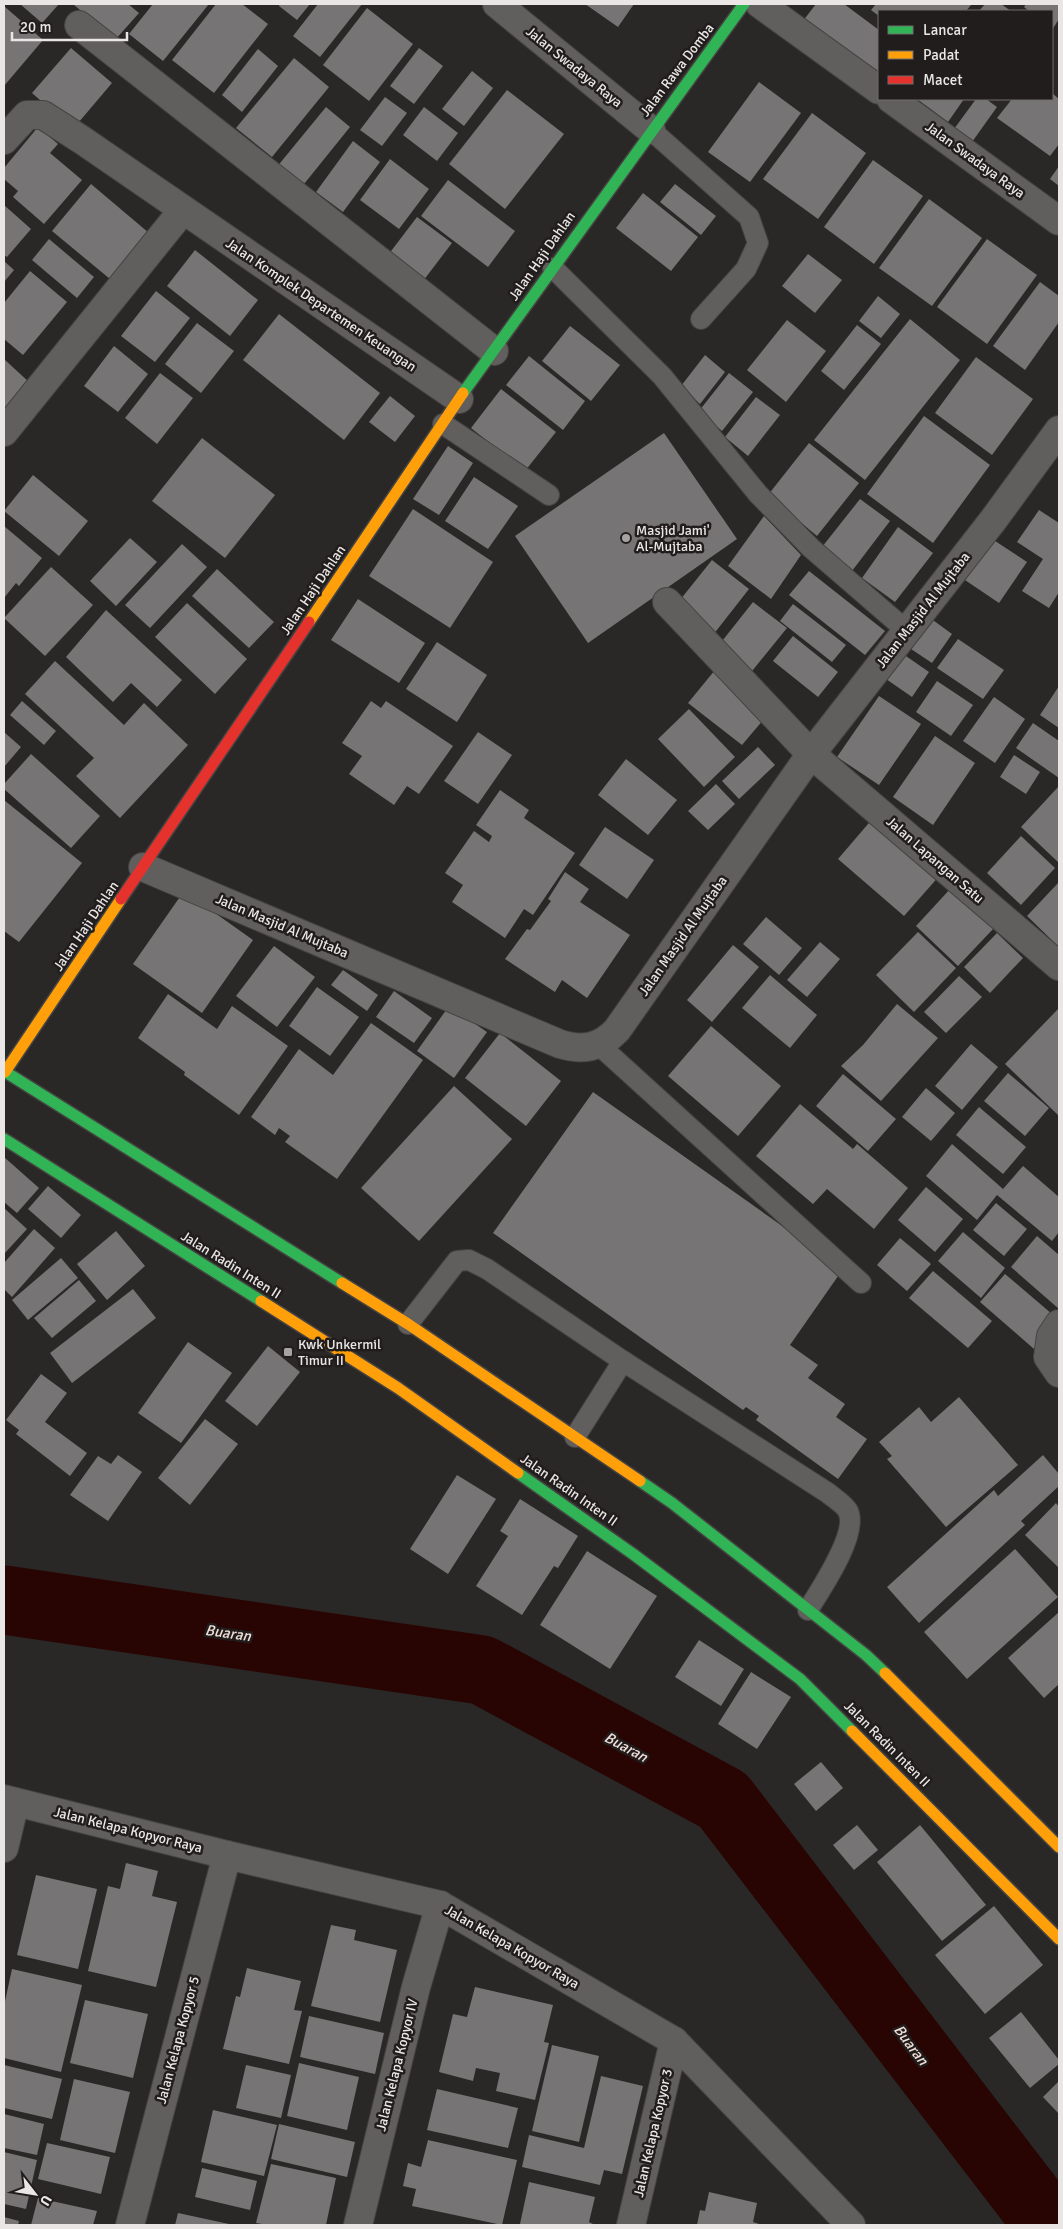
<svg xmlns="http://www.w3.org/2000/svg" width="1063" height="2229" font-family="Signika,sans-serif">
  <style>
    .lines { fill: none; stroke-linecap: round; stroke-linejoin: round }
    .river { stroke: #280503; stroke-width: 69 }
    .building { fill: #767474 }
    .lane-casing { stroke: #464443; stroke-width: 22 }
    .street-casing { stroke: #464443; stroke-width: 30 }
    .fast-casing { stroke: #464443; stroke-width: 14 }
    .slow-casing { stroke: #464443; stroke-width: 14 }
    .jam-casing { stroke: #464443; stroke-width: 14 }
    .lane { stroke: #615f5d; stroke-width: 20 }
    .street { stroke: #615f5d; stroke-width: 28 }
    .fast { stroke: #30b455; stroke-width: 11 }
    .slow { stroke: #ff9f0a; stroke-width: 11 }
    .jam { stroke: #e5322d; stroke-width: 11 }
    .poi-dot { fill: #a6a4a2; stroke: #211d1c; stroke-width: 2 }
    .labels { text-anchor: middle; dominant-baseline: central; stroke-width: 5; stroke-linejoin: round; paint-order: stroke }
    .street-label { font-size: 14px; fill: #e9e6e5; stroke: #211d1c }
    .poi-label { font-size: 14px; fill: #e9e6e5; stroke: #211d1c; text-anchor: start }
    .water-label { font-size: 15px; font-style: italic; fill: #f3dfd9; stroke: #211d1c }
  </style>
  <rect width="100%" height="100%" fill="#2a2826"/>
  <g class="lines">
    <!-- river -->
    <polyline class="river" points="4,1600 482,1670 723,1800 1049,2225"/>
  </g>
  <!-- building -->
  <g class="building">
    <polygon points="20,4 59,4 42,23"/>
    <polygon points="73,4 128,4 139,13 115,40"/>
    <polygon points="153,4 209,4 163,61 129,34"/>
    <polygon points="216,4 242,4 268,24 214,93 172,60"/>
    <polygon points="280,4 310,4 297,20 279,6"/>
    <polygon points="318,4 362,4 320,57 293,36"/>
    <polygon points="585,4 634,4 618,27"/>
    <polygon points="816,4 844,4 879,30 879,86 799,26"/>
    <polygon points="876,4 970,4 971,5 966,11 879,11 879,16 871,10"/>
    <polygon points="985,4 1001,4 1011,11 979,11"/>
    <polygon points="1026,4 1059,4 1059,19 1052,30 1052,11 1029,11 1024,7"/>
    <polygon points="4,6 43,40 4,86"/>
    <polygon points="367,8 413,44 369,101 323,65"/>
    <polygon points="71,48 112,83 73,129 32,93"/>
    <polygon points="419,48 443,66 414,104 390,86"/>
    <polygon points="258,49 278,66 242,112 222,95"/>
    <polygon points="294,58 329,87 272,157 236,128"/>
    <polygon points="472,71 493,88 464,126 442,109"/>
    <polygon points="759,82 801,113 750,182 708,152"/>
    <polygon points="507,90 564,134 505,209 449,164"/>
    <polygon points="1052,93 1059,99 1059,144 1050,156 997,118 1012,99 1052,99"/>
    <polygon points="385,97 407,113 382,146 360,130"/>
    <polygon points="917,99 964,99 948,122"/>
    <polygon points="976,99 986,99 997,107 972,142 954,129"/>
    <polygon points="326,107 350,127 300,189 276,168"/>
    <polygon points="424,107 458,133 437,161 403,135"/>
    <polygon points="812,113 866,153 818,219 763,179"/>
    <polygon points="38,127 58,144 50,153 82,180 44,224 13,197 18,191 4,179 4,168"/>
    <polygon points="353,141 380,162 343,212 316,192"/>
    <polygon points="390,159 429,189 399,229 360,200"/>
    <polygon points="873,160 923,196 874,264 824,227"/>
    <polygon points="1059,166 1059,186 1050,179"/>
    <polygon points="448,180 515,231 488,267 421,216"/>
    <polygon points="91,184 149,233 110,279 52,231"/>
    <polygon points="675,184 716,216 701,235 660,202"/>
    <polygon points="643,193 698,237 671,271 616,228"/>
    <polygon points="929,199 982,238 932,306 879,268"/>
    <polygon points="4,205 31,229 7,257 4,255"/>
    <polygon points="417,217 452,243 420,285 385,259"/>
    <polygon points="49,239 94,277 77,298 32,260"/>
    <polygon points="987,239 1037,275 987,344 937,307"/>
    <polygon points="195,250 258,300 230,336 167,286"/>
    <polygon points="808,254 842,280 815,313 782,286"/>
    <polygon points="4,261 14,270 4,282"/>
    <polygon points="30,271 67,302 23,355 4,339 4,303"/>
    <polygon points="1040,282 1059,296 1059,322 1025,370 993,346"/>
    <polygon points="156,291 190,318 155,362 121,336"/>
    <polygon points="878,296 900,314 881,338 859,321"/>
    <polygon points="279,314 380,393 344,440 243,360"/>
    <polygon points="910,319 960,360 865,480 814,440"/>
    <polygon points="787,320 826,351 786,402 747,370"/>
    <polygon points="197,323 234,351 201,393 165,364"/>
    <polygon points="857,325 881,344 844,390 821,371"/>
    <polygon points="570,326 620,365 591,401 542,361"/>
    <polygon points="114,346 148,374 118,412 84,386"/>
    <polygon points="705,355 725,372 700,404 681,386"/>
    <polygon points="529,356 585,401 563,430 506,385"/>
    <polygon points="976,357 1033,399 992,455 935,413"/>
    <polygon points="4,359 30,383 4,414"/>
    <polygon points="160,373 193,398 157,444 125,418"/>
    <polygon points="729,373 753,392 722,431 699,411"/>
    <polygon points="501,389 556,432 525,471 471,428"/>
    <polygon points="390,396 415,416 395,442 369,422"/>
    <polygon points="756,397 780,415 748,456 725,437"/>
    <polygon points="924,416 990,465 933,543 867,494"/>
    <polygon points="664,433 737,539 588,643 515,536"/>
    <polygon points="202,438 275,495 225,558 152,501"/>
    <polygon points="809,443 859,483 817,536 768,495"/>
    <polygon points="448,446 473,463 439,515 413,499"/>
    <polygon points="33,475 88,521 59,556 4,511"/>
    <polygon points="474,477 518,506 488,549 445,521"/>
    <polygon points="860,499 890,521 852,571 822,547"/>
    <polygon points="413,509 493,562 450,628 369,576"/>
    <polygon points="1039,510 1059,523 1059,592 1049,608 1022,591 1043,559 1017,542"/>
    <polygon points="764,516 801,555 771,599 728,566"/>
    <polygon points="4,526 42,558 19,586 16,583 4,598"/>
    <polygon points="898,527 933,553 895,602 862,578"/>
    <polygon points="986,535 1027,562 999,603 959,576"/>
    <polygon points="130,538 157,562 116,606 90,581"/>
    <polygon points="182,544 207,567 150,628 125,605"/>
    <polygon points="712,560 749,589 713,635 676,605"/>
    <polygon points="51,567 93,605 45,656 4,618"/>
    <polygon points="217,569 274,622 249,648 192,596"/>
    <polygon points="809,571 885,631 865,655 789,595"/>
    <polygon points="358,599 425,643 399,683 331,640"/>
    <polygon points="753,602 787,628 748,676 715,650"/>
    <polygon points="187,603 247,659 215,694 155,637"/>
    <polygon points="793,604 846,645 832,662 780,621"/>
    <polygon points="106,610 182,680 157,707 131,683 113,702 66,657"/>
    <polygon points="926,615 952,634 932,663 905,645"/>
    <polygon points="793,636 838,672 818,697 773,661"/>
    <polygon points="958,639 1004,670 983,699 937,668"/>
    <polygon points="437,642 487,675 457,722 406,689"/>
    <polygon points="903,654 929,672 912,697 886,679"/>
    <polygon points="55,661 124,725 144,703 188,745 120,818 76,776 94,758 25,694"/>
    <polygon points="715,670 769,713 742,745 688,703"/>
    <polygon points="937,681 973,705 951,736 916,712"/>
    <polygon points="1059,686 1059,728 1040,715"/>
    <polygon points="879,696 921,724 879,785 837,757"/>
    <polygon points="994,697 1025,719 995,763 963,741"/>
    <polygon points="22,701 56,731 44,745 10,715"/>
    <polygon points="371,701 381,708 386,701 453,746 419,794 407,786 394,805 349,774 362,756 342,743"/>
    <polygon points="689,709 735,757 704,787 658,739"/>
    <polygon points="1033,723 1059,741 1059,778 1016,748"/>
    <polygon points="4,732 21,747 4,767"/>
    <polygon points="478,732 512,755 478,804 444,781"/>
    <polygon points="935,736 975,763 933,825 893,797"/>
    <polygon points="758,747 775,765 739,799 722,781"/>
    <polygon points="31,754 100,816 71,848 4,789 4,784"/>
    <polygon points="1014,755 1040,772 1026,794 1000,777"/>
    <polygon points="626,759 677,800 648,835 598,795"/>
    <polygon points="716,784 735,804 708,830 688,811"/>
    <polygon points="1059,786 1059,861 1058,862 1021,827"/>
    <polygon points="500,790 529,810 524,818 575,853 533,915 524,909 505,938 452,902 463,885 445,873 474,831 489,842 492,836 476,825"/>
    <polygon points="4,800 82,863 19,942 4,931"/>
    <polygon points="874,817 941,874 904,916 838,859"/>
    <polygon points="605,827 654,860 627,899 579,865"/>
    <polygon points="1021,836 1055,868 1021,905 987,873"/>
    <polygon points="565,872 589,889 580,902 630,935 587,998 562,980 555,992 505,959 527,929 530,930 551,901 548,899"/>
    <polygon points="1059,882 1059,947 1027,916"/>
    <polygon points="952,887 994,928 958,966 916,926"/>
    <polygon points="184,891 253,940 202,1013 133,964"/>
    <polygon points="766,917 802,948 779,975 743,944"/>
    <polygon points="918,932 956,968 914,1012 876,975"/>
    <polygon points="997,933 1023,958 990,993 964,967"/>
    <polygon points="820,942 840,959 807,997 787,980"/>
    <polygon points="733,945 759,967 712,1022 687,1000"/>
    <polygon points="274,946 315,977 277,1027 236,996"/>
    <polygon points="343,970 378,995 367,1011 331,985"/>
    <polygon points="770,975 817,1015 790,1048 742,1008"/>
    <polygon points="959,976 982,997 946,1033 924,1012"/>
    <polygon points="317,987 359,1017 330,1056 289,1026"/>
    <polygon points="394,991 432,1018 414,1043 376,1017"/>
    <polygon points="168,994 217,1029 232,1006 288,1046 239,1115 184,1075 185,1072 138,1038"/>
    <polygon points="897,1004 938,1038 881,1101 841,1066 863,1045"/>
    <polygon points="449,1006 487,1032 454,1078 417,1051"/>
    <polygon points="1059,1008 1059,1116 1005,1064"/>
    <polygon points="371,1023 423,1060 337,1179 285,1142 290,1136 279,1128 275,1135 251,1117 299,1049 333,1075"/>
    <polygon points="711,1026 781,1086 738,1136 668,1076"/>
    <polygon points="500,1033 561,1081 526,1126 465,1078"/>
    <polygon points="971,1044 998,1067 962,1110 935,1086"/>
    <polygon points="1008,1073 1049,1108 1025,1136 984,1101"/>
    <polygon points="843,1074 896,1119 868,1151 816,1106"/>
    <polygon points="454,1086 512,1139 419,1241 361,1188"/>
    <polygon points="926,1088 955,1113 931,1141 902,1117"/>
    <polygon points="593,1092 843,1269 790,1345 818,1365 808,1378 845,1404 836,1417 867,1439 838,1479 756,1420 759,1416 746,1407 743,1410 493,1233"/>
    <polygon points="800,1104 853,1149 857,1144 908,1188 874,1229 827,1189 813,1204 756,1156"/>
    <polygon points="979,1107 1026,1147 1003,1174 956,1135"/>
    <polygon points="952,1144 1003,1189 1023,1166 1059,1197 1059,1232 1052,1241 997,1195 977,1220 926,1176"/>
    <polygon points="4,1157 39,1188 17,1213 4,1202"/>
    <polygon points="48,1186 81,1215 61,1238 28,1209"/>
    <polygon points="926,1187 963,1219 935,1252 898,1220"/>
    <polygon points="996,1203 1027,1229 1004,1256 973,1230"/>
    <polygon points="4,1208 27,1229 4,1254"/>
    <polygon points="34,1229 55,1248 12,1297 4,1289 4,1263"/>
    <polygon points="116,1231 145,1266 107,1300 77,1264"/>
    <polygon points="963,1232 1005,1268 981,1298 938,1261"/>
    <polygon points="1037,1236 1059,1255 1059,1309 1011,1267"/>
    <polygon points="900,1238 931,1264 907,1291 877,1265"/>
    <polygon points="61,1258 78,1278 28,1320 12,1300"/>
    <polygon points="933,1271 992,1321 968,1348 909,1298"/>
    <polygon points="1005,1274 1059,1320 1034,1349 980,1302"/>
    <polygon points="79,1280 96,1301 52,1338 34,1318"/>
    <polygon points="133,1289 156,1318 72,1383 50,1353"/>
    <polygon points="188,1342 232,1373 181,1443 138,1413"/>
    <polygon points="268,1346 300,1372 257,1426 225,1401"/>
    <polygon points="41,1374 67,1393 45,1422 87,1453 70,1476 16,1434 19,1430 6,1420"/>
    <polygon points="959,1397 1018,1465 946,1527 887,1459 892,1456 879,1442 919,1407 931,1422"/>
    <polygon points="205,1419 238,1444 190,1505 158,1478"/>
    <polygon points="118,1455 142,1472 108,1521 70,1495 98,1456 111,1464"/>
    <polygon points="1043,1455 1059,1474 1059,1486 1021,1521 1025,1525 919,1623 887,1587 994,1490 998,1496"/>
    <polygon points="457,1475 496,1499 448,1574 410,1549"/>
    <polygon points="520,1499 578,1536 558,1568 554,1566 522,1615 476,1586 508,1536 500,1531"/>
    <polygon points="1056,1503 1059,1507 1059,1568 1025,1535"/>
    <polygon points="1015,1549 1058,1597 967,1679 924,1632"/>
    <polygon points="587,1551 657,1596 610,1669 540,1625"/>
    <polygon points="1059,1612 1059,1684 1044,1698 1008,1658"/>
    <polygon points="699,1640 744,1669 721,1706 675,1677"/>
    <polygon points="751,1672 791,1697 757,1749 718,1724"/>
    <polygon points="821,1762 843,1788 816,1811 794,1784"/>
    <polygon points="857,1825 878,1850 854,1870 833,1845"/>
    <polygon points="920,1825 986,1905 942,1941 877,1862"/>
    <polygon points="126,1863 158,1871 152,1896 177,1902 156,1987 88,1971 108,1886 120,1889"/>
    <polygon points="36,1875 97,1889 78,1969 17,1955"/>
    <polygon points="994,1906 1043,1965 985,2014 935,1955"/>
    <polygon points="331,1925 356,1930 354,1940 397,1950 380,2022 311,2006"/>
    <polygon points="247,1968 301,1981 294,2010 302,2011 289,2064 223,2049 236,1996 240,1997"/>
    <polygon points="12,1969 82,1985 61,2072 4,2058 4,2006"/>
    <polygon points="475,1987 553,2005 544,2042 549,2043 535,2100 496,2091 500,2073 476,2068 473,2081 439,2072 453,2014 467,2017"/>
    <polygon points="85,2000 148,2014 133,2078 70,2063"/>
    <polygon points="1021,2012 1059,2060 1059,2064 1030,2088 989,2038"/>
    <polygon points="309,2016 384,2033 375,2074 300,2057"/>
    <polygon points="552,2045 599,2056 579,2142 532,2131"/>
    <polygon points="299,2063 359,2077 347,2130 287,2116"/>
    <polygon points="4,2065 62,2079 52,2119 4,2108"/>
    <polygon points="246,2065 291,2075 281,2118 236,2108"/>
    <polygon points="601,2076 643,2086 622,2174 604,2170 600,2185 522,2167 529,2135 584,2148"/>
    <polygon points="74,2079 130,2092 115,2153 60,2140"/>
    <polygon points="1059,2081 1059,2114 1043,2097"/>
    <polygon points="437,2089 518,2108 508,2148 427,2130"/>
    <polygon points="213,2110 277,2125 264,2176 201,2162"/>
    <polygon points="4,2114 44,2124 37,2155 4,2148"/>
    <polygon points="279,2124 355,2142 347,2177 271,2159"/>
    <polygon points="428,2140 517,2160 502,2225 412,2206 416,2189 403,2186 408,2163 421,2167"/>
    <polygon points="47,2143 110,2157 101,2194 38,2179"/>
    <polygon points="4,2152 37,2160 26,2209 4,2204"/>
    <polygon points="271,2164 336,2178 326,2225 268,2225 256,2223"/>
    <polygon points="202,2168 257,2181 250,2210 195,2197"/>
    <polygon points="529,2182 595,2197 589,2222 595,2225 520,2224"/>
    <polygon points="709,2192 757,2203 753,2222 762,2225 697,2225 700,2210 705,2211"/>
    <polygon points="38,2198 97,2211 93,2225 31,2225"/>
    <polygon points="178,2213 229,2224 228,2225 175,2225"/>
    <polygon points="4,2217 19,2221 18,2225 4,2225"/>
  </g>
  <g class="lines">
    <!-- lane casing -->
    <g class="lane-casing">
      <g id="lane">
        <polyline points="651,130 749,217 758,243 746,269 701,319"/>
        <polyline points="553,268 662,376 758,494 811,548 907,631"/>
        <polyline points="443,424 549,495"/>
        <polyline points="599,1045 861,1283"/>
        <polyline points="408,1324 457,1261 469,1260 487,1269 623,1361"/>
        <path d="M575 1437 623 1361 828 1493C834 1498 845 1505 848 1511 859 1534 820 1590 808 1610"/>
      </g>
    </g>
    <!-- street casing -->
    <g class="street-casing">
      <g id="street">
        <polyline points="497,4 651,130"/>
        <polyline points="760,4 879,90"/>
        <polyline points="79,25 494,351"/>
        <polyline points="891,99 1059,221"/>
        <polyline points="4,140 27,115 43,115 82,140 459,399"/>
        <polyline points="4,432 183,210"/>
        <polyline points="667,602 811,754 1059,966"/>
        <path d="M143 867 560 1044C583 1051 600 1048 617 1030L811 754 994 519 1059 430"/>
        <polyline points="1059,1324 1051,1336 1048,1357 1059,1373"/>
        <polyline points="4,1799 227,1855 440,1905 674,2041 851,2225"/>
        <polyline points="4,1848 15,1802"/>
        <polyline points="130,2225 227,1855"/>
        <polyline points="358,2225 416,1987 440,1905"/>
        <polyline points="631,2225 674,2041"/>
      </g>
    </g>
    <!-- fast casing -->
    <g class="fast-casing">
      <g id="fast">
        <polyline points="463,393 744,4"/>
        <polyline points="4,1071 342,1283"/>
        <polyline points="4,1139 261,1301"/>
        <polyline points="518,1473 633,1554 800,1679 852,1731"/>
        <polyline points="640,1481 672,1503 866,1655 885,1673"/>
      </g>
    </g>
    <!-- slow casing -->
    <g class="slow-casing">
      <g id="slow">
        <polyline points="309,622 463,393"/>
        <polyline points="5,1072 121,899"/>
        <polyline points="342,1283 408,1324 640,1481"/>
        <polyline points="261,1301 398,1388 518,1473"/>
        <polyline points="885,1673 1059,1847"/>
        <polyline points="852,1731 1059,1939"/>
      </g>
    </g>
    <!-- jam casing -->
    <g class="jam-casing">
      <polyline id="jam" points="121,899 309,622"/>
    </g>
    <!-- lane -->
    <use href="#lane" class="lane"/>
    <!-- street -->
    <use href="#street" class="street"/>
    <!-- fast -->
    <use href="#fast" class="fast"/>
    <!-- slow -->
    <use href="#slow" class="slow"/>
    <!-- jam -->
    <use href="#jam" class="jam"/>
  </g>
  <!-- markers -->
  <g class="poi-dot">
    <circle cx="626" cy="538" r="5"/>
    <rect x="283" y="1347" width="10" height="10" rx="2.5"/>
  </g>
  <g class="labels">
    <!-- street labels -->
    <g class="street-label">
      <text transform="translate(574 67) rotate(39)">Jalan Swadaya Raya</text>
      <text transform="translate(677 70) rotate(-53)">Jalan Rawa Domba</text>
      <text transform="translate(975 160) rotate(36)">Jalan Swadaya Raya</text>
      <text transform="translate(542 256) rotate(-55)">Jalan Haji Dahlan</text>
      <text transform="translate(321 305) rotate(34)">Jalan Komplek Departemen Keuangan</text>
      <text transform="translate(313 590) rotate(-56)">Jalan Haji Dahlan</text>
      <text transform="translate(923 610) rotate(-52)">Jalan Masjid Al Mujtaba</text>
      <text transform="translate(935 860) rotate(41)">Jalan Lapangan Satu</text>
      <text transform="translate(86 926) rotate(-56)">Jalan Haji Dahlan</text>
      <text transform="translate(282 926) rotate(23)">Jalan Masjid Al Mujtaba</text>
      <text transform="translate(683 936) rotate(-55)">Jalan Masjid Al Mujtaba</text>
      <text transform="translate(231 1265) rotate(32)">Jalan Radin Inten II</text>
      <text transform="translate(569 1490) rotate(35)">Jalan Radin Inten II</text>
      <text transform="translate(887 1744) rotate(45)">Jalan Radin Inten II</text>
      <text transform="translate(128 1830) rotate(14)">Jalan Kelapa Kopyor Raya</text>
      <text transform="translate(512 1947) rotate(30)">Jalan Kelapa Kopyor Raya</text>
      <text transform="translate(178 2040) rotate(-75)">Jalan Kelapa Kopyor 5</text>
      <text transform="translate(397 2065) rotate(-76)">Jalan Kelapa Kopyor IV</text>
      <text transform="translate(653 2133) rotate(-77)">Jalan Kelapa Kopyor 3</text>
    </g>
    <!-- poi labels -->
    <g class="poi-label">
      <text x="636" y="530">Masjid Jami'<tspan x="636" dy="16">Al-Mujtaba</tspan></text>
      <text x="298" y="1344">Kwk Unkermil<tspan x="298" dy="16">Timur II</tspan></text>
    </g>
    <!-- water labels -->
    <g class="water-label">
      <text transform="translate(228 1633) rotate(8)">Buaran</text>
      <text transform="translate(626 1747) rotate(28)">Buaran</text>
      <text transform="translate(911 2045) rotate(53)">Buaran</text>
    </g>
  </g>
  <!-- border -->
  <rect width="1063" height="2229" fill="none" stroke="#e9e6e5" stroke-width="10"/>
  <!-- legend -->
  <rect x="878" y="10" width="175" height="90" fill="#211d1c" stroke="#716d6c"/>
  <rect x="888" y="26" width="25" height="8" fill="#30b455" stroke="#716d6c"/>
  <text x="923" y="35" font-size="15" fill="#e9e6e5">Lancar</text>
  <rect x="888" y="51" width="25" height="8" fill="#ff9f0a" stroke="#716d6c"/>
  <text x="923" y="60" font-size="15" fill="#e9e6e5">Padat</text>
  <rect x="888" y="76" width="25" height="8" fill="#e5322d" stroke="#716d6c"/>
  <text x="923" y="85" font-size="15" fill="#e9e6e5">Macet</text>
  <!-- north arrow -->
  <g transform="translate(35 2194) rotate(121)" stroke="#211d1c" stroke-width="4" paint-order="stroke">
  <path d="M0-4L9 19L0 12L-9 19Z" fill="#e9e6e5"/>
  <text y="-8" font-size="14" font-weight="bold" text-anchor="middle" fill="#e9e6e5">U</text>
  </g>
  <!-- scale -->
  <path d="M12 32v8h115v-8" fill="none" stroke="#e9e6e5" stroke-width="2.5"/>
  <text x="20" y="32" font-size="15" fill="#e9e6e5" stroke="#211d1c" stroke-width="4" paint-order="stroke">20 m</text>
</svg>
